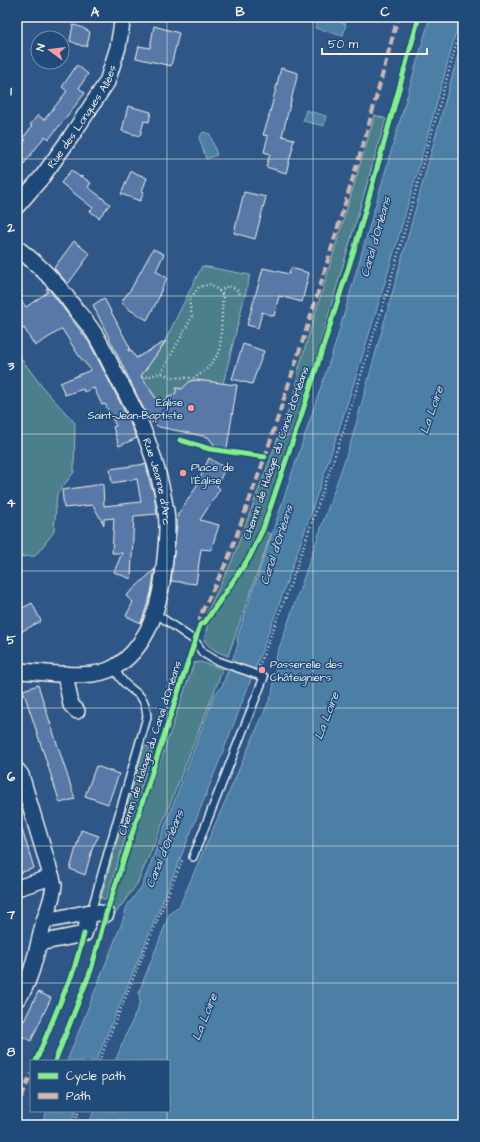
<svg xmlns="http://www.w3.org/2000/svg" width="480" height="1142" font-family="'Architects Daughter',sans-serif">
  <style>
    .green { fill: #4c7f8b; stroke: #a0b8ba }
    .water { fill: #4b7fa6; stroke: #8fadc0 }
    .building { fill: #5879a7; stroke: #f4f1e8 }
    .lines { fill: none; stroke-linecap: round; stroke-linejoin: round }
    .service-casing { stroke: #f4f1e8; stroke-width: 10 }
    .minor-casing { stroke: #f4f1e8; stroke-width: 18 }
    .path { stroke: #f4f1e8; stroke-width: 2.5; stroke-dasharray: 1 3; stroke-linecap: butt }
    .service { stroke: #1f4a7a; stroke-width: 7 }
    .minor { stroke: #1f4a7a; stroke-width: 15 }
    .service-bridge-casing { stroke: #f4f1e8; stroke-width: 10; stroke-linecap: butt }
    .service-bridge { stroke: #1f4a7a; stroke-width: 7 }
    .quiet { stroke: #d1b7ad; stroke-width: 4; stroke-dasharray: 8 4; stroke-linecap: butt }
    .cycleway-casing { stroke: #1f4a7a; stroke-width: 8 }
    .cycleway { stroke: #82f089; stroke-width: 5 }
    .grid { fill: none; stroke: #f4f1e8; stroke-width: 1; stroke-opacity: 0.55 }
    .poi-dot { fill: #ff9aa2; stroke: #1f4a7a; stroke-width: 1.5 }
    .labels { text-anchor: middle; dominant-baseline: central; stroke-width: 3; stroke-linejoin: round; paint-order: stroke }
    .street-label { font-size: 11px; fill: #f4f1e8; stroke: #1f4a7a }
    .poi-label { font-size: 11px; fill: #f4f1e8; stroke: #1f4a7a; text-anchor: start }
    .water-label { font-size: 12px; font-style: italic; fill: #dbe0de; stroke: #1f4a7a }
    .neatline { fill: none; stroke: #f4f1e8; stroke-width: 1.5 }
    .grid-label { font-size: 13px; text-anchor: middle; font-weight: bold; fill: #f4f1e8 }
  </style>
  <rect width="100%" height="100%" fill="#2e5787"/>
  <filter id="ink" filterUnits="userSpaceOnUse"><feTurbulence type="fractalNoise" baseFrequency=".025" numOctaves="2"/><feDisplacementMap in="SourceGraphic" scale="8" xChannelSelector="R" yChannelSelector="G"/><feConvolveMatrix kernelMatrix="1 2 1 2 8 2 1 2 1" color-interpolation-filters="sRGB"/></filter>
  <g filter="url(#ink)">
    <!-- green -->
    <g class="green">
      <polygon points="375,115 386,119 310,378 281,465 256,537 244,560 206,614 231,563 296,390 298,371"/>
      <polygon points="202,266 250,275 223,384 205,382 203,380 201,382 191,380 188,389 176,388 178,391 170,398 167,398 165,412 138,371 148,366 162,347"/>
      <polygon points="17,353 43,388 75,423 74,472 57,494 54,532 35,556 17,557"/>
      <path d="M265 532 271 534 228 656C218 652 210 649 204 640L208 623 254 555Z"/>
      <polygon points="200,662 223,669 158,835 137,884 104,929 107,915 194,663"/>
      <polygon points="145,746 149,747 152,753 106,900 101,898 143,750"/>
    </g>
    <!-- water -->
    <g class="water">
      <polygon points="319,17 323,17 346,24 343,36 315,28"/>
      <path d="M430 17H460C407 216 348 413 278 607 222 760 159 911 96 1061H67L123 920 127 906 142 886 215 694 222 686 238 645 237 638 336 342Z"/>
      <polygon points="463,37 463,1125 88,1125 94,1111 169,1111 169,1061 115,1061 140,1003 139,992 170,913 179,907 272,694 276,671 275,660 351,442"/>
      <polygon points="306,110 326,116 324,126 303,121"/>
      <polygon points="203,132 210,134 217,155 206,159 199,138"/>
      <polygon points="47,1111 76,1111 70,1125 41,1125"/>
    </g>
    <!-- building -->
    <g class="building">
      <polygon points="73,25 81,27 90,32 87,46 82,46 70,41"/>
      <polygon points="154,26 179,33 171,66 136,58 139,46 150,48"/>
      <polygon points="77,65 88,74 79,88 85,93 49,139 45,136 17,173 17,150 26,140 23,138 32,126 30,125 38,115 44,120 56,105 67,91 62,87"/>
      <polygon points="281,68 298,73 282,136 294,139 292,147 293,147 286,173 266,167 270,154 264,152 268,136 263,135 268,120"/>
      <polygon points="128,106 151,112 149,122 144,121 140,136 122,131"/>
      <polygon points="71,170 80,177 81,176 91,183 88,187 110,204 99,218 90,211 93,208 61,183"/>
      <polygon points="131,171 147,178 142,191 144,192 140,201 121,194"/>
      <polygon points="244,192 266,197 255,239 234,233"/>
      <polygon points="74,241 90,254 68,284 54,268"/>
      <polygon points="153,249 164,254 156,271 167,278 159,295 160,295 154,307 147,320 130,310 121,302 131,289"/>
      <polygon points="263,268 289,274 291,268 309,273 302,302 279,296 274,316 262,312 258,328 247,325"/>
      <polygon points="48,288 89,342 124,410 137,438 119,446 113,427 116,426 105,404 102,405 94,388 84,392 83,389 65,395 60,383 91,370 79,356 62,329 35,346 24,328 17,333 17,295 26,307 48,292 46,289"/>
      <polygon points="104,298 130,348 128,351 131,350 136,358 166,341 141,376 159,403 176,393 176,388 182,389 190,381 196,380 237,385 227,448 216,447 208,437 159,427 149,420 93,305"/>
      <polygon points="243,344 264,351 252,384 232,379"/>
      <polygon points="209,458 225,468 217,486 220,489 200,520 219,525 211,550 201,549 196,584 171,581 178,514 195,489"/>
      <polygon points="146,464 151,487 152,487 154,494 157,514 134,516 131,579 114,572 122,553 112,553 114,518 104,519 104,525 93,505 64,508 62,490 103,484 104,506 141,502 137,479 112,483 110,469"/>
      <polygon points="155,569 151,593 141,623 126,616 133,602 126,596"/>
      <polygon points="32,603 41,621 17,634 17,611"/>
      <polygon points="38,685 75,799 60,803 23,690"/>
      <polygon points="96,766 119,774 108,804 85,796"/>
      <polygon points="17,823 20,823 34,868 17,874"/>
      <polygon points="81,830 99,836 93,846 85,875 70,869"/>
      <polygon points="38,992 51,998 31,1041 17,1034 17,1018 24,1021"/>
    </g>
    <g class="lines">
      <!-- service casing -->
      <g class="service-casing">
        <g id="service">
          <polyline points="155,613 195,641 203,653 215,660"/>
          <polyline points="193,857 264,677 258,675"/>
          <path d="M91 912 147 717C145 690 134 696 121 679 118 676 117 671 115 668"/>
        </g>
      </g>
      <!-- minor casing -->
      <g class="minor-casing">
        <g id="minor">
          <path id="s1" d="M17 206 42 177 70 138 107 82 118 47 123 17"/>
          <path id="s2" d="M17 248C30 258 44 270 55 283 63 291 70 302 77 311 83 318 89 325 94 333 102 345 108 359 115 373 140 417 158 460 166 511 169 532 165 562 162 583 157 614 144 650 115 667 90 682 45 671 17 671"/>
          <polyline points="65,674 71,705 77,711"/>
          <path d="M17 770 21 775 54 885C53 898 48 909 44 921 39 940 31 986 17 999"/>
          <polyline points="17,888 52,877"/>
          <polyline points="44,921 91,912 106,914"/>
          <polyline points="39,943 84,934 91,912"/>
        </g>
      </g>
      <!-- path -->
      <g class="path">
        <polyline points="219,291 228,286 236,289 241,295"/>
        <polyline points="142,378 161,373 192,317 189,300 199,287 211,284 223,295 220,351 208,368 195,378 171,377 161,373"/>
        <polyline points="259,666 291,583 342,435 388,290 463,20"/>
        <polyline points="99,1061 183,858"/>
        <polyline points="73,1125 79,1111"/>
      </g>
      <!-- service -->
      <use href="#service" class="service"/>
      <!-- minor -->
      <use href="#minor" class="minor"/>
      <!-- service-bridge casing -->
      <g class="service-bridge-casing">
        <polyline id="service-bridge" points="215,660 258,675"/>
      </g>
      <!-- service-bridge -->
      <use href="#service-bridge" class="service-bridge"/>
      <!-- quiet -->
      <g class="quiet">
        <polyline points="200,625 200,619 202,612 228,559 265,457 312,312 366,135 398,17"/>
        <polyline points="17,1108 31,1074"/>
      </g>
      <!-- cycleway casing -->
      <g class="cycleway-casing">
        <g id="cycleway">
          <polyline points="180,440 210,449 265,457"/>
          <polyline points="36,1061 74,969 84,934"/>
          <polyline points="55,1061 91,970 106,914 200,625 205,622 249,558 263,529 305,404 355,247 419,17"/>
        </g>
      </g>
      <!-- cycleway -->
      <use href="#cycleway" class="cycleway"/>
    </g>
  </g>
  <!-- grid -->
  <path class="grid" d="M167 17V1061M313 17V1125M17 159H463M17 296H463M17 434H463M17 571H463M17 708H463M17 846H463M17 983H463M167 1111V1125"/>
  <!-- markers -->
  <g class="poi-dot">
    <circle cx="191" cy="408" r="4"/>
    <circle cx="183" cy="473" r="4"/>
    <circle cx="262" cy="670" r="4"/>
  </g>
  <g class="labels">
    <!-- street labels -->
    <g class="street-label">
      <text stroke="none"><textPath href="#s1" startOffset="111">Rue des Longues Allées</textPath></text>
      <text transform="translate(276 453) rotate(-71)">Chemin de Halage du Canal d'Orléans</text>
      <text stroke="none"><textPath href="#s2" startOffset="278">Rue Jeanne d'Arc</textPath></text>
      <text transform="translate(150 748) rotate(-72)">Chemin de Halage du Canal d'Orléans</text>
    </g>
    <!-- poi labels -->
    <g class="poi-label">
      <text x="183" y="402" text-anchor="end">Église<tspan x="183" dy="13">Saint-Jean-Baptiste</tspan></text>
      <text x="191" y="467">Place de<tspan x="191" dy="13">l'Église</tspan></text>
      <text x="270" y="664">Passerelle des<tspan x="270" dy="13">Châteigniers</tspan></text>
    </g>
    <!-- water labels -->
    <g class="water-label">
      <text transform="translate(376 237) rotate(-74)">Canal d'Orléans</text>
      <text transform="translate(432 410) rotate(-71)">La Loire</text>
      <text transform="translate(277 545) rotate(-72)">Canal d'Orléans</text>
      <text transform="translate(327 716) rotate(-69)">La Loire</text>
      <text transform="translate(165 849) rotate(-68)">Canal d'Orléans</text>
      <text transform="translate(205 1017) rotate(-68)">La Loire</text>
    </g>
  </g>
  <!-- margin -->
  <rect width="480" height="1142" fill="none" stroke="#1f4a7a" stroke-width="44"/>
  <!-- legend -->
  <rect x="30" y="1060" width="140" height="52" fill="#1f4a7a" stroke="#748da6"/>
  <rect x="38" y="1073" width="20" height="6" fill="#82f089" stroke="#748da6"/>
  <text x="66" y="1080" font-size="12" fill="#f4f1e8">Cycle path</text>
  <rect x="38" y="1093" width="20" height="6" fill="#d1b7ad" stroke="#748da6"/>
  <text x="66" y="1100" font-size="12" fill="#f4f1e8">Path</text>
  <!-- north arrow -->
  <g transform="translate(50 50) rotate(285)"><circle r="19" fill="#1f4a7a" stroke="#748da6"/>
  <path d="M0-3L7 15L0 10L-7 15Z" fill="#ff9aa2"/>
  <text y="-6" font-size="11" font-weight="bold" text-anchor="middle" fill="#f4f1e8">N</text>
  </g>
  <!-- scale -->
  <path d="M322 48v6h105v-6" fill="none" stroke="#f4f1e8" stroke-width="2"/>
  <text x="328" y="48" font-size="12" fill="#f4f1e8" stroke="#1f4a7a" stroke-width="3" paint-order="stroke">50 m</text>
  <rect x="22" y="22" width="436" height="1098" class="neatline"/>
  <g class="grid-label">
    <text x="95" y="16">A</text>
    <text x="240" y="16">B</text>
    <text x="385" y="16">C</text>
    <text x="11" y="95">1</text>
    <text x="11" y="232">2</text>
    <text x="11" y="370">3</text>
    <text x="11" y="507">4</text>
    <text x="11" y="644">5</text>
    <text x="11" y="781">6</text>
    <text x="11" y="919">7</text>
    <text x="11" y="1056">8</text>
  </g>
</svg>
